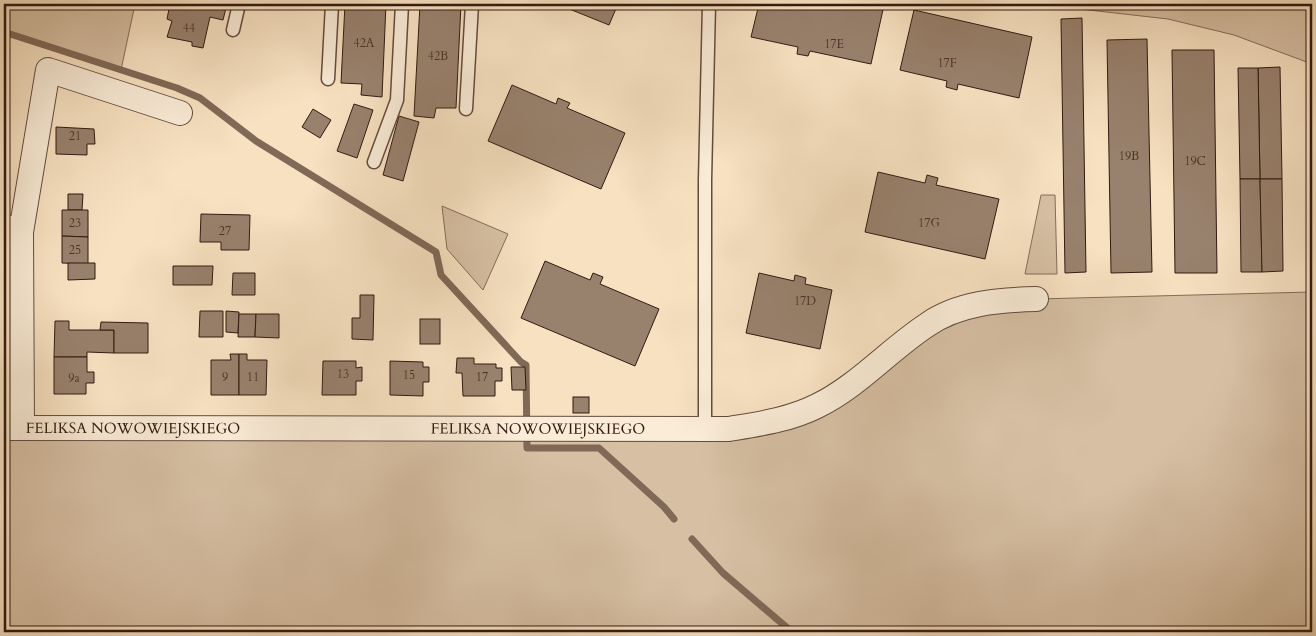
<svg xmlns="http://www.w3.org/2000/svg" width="1316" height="636" font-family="Cardo,serif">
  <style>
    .green { fill: #d6bfa3; stroke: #846c5a }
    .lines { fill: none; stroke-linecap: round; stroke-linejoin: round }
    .stream { stroke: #806957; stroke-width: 7 }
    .building { fill: #98816d; stroke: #321a11 }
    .service-casing { stroke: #634c3d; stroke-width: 15 }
    .minor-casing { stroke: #634c3d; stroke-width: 26 }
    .service { stroke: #faecd7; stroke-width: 12 }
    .minor { stroke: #faecd7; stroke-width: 24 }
    .labels { text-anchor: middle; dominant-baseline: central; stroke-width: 4; stroke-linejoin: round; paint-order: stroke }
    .number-label { font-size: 12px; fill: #4c3428 }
    .street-label { font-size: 15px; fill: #321a11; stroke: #faecd7 }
  </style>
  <rect width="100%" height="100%" fill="#f7e1c1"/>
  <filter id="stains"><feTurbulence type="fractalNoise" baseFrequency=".004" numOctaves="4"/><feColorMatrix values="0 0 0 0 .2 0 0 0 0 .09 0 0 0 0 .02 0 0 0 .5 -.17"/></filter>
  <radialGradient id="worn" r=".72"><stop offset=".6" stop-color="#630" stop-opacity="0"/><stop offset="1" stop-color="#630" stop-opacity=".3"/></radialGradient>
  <!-- green -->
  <g class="green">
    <polygon points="4,4 135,4 121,70 4,32"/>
    <polygon points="1036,4 1312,4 1312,64 1234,35 1168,19"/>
    <polygon points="1041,195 1055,195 1057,274 1025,274"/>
    <polygon points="442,206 508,234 483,290 447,249"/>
    <polygon points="1312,292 1312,632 4,632 4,428 515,429 794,416 927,324 1036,299"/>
  </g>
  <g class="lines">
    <!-- stream -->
    <g class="stream">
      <polyline points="4,32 177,88 200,98 256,141 436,252 441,275 521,362 526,365 527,448 599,448 664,507 674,519"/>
      <polyline points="692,539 723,573 792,632"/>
    </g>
  </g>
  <!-- building -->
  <g class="building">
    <polygon points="170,4 227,4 223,20 210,17 203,48 192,46 192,42 167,37 172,21 167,19"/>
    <polygon points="345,4 386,4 382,97 361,95 362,84 341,83"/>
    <polygon points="420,4 461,4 456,108 436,108 434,118 414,116"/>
    <polygon points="557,4 618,4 609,25"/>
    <polygon points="759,4 884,5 871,64 810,51 808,56 797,54 798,47 751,37"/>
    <polygon points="914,10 1032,37 1019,98 958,84 957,90 946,87 947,81 900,70"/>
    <polygon points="1082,18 1086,272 1065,273 1061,19"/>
    <polygon points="1147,39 1152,272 1111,273 1107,40"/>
    <polygon points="1172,50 1214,50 1217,273 1175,273"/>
    <polygon points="1280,67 1282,179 1260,179 1258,68"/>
    <polygon points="1238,68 1258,68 1260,179 1240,179"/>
    <polygon points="1308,77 1312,77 1312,271 1309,271"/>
    <polygon points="512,85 556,104 558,98 570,103 567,108 625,133 601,189 488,141"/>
    <polygon points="354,104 373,110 357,158 337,151"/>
    <polygon points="313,109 331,120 320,138 302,127"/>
    <polygon points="399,116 419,122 403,181 383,175"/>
    <polygon points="56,127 94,129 95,144 87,144 87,155 56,154"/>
    <polygon points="878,172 925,183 927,175 938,178 936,185 999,199 985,259 865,232"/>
    <polygon points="1240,179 1260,179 1262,272 1241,272"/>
    <polygon points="1260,179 1282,179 1283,271 1262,272"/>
    <polygon points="68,194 83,194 82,210 68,210"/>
    <polygon points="62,210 88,210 88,237 62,236"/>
    <polygon points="201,214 250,215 249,250 221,250 221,242 200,242"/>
    <polygon points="62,236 88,237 88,264 62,263"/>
    <polygon points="545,261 590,280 593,273 603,277 600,284 659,309 635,366 521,318"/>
    <polygon points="68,263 95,263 95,279 68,280"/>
    <polygon points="173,266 213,266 212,285 173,285"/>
    <polygon points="233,273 255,273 255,295 232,295"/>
    <polygon points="759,273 794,281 795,275 806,278 805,284 832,290 820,349 746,333"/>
    <polygon points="360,295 374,295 373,340 352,339 352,318 360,318"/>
    <polygon points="200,311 223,311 223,337 199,337"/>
    <polygon points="226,311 239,312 238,333 226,332"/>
    <polygon points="239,314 256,314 255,337 238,337"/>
    <polygon points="256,314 279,314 279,338 255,337"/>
    <rect x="420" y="319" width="20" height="25"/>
    <polygon points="55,321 69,321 69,330 114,330 114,353 87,352 87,357 54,357"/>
    <polygon points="101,322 148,323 148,353 114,353 114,330 100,330"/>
    <polygon points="230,354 239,354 239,395 211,395 211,360 231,360"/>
    <polygon points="239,354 247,354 247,360 267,360 266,395 239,395"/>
    <polygon points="54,357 87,357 87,372 94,372 94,383 86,383 86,394 54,394"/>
    <polygon points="457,358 474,358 474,364 496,364 496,368 502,368 502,381 495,381 495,396 463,396 462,373 456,373"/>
    <polygon points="323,361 356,361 356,368 362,367 362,381 356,381 356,395 322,395"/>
    <polygon points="390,361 423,362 423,367 429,367 429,382 423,382 423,396 390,395"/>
    <polygon points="511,367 525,367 526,390 512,390"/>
    <rect x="573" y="397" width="16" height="16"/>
  </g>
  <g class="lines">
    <!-- service casing -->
    <g class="service-casing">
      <g id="service">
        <polyline points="233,30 239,4"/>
        <polyline points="328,79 332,4"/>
        <polyline points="466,109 472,4"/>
        <polyline points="374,162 397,100 402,4"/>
        <polyline points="705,429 705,180 709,4"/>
      </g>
    </g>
    <!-- minor casing -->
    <g class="minor-casing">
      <g id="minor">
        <polyline points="4,226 21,232 22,428"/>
        <polyline points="21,232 48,70 180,113"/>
        <path id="s1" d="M4 428 729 429C759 424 789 420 817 406 858 386 889 350 927 325 958 303 999 300 1036 299"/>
      </g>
    </g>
    <!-- service -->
    <use href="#service" class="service"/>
    <!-- minor -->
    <use href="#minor" class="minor"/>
  </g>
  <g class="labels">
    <!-- number labels -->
    <g class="number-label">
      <text x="189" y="28">44</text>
      <text x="364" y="43">42A</text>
      <text x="834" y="44">17E</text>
      <text x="438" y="56">42B</text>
      <text x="947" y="63">17F</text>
      <text x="75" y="136">21</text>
      <text x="1129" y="156">19B</text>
      <text x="1195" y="161">19C</text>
      <text x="75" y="223">23</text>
      <text x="929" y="223">17G</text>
      <text x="225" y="231">27</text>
      <text x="75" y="250">25</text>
      <text x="805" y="301">17D</text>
      <text x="343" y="374">13</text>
      <text x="409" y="375">15</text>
      <text x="225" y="377">9</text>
      <text x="253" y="377">11</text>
      <text x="482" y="377">17</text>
      <text x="74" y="378">9a</text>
    </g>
    <!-- street labels -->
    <g class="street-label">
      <text stroke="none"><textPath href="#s1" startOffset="129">FELIKSA NOWOWIEJSKIEGO</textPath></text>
      <text stroke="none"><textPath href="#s1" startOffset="534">FELIKSA NOWOWIEJSKIEGO</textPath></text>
    </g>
  </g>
  <!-- margin -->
  <rect width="1316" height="636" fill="none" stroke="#f7e1c1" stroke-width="20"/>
  <rect x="5" y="5" width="1306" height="626" fill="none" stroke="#321a11" stroke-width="2.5"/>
  <rect x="10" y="10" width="1296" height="616" fill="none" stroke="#321a11"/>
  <rect width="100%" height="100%" filter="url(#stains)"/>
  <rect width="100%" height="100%" fill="url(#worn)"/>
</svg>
